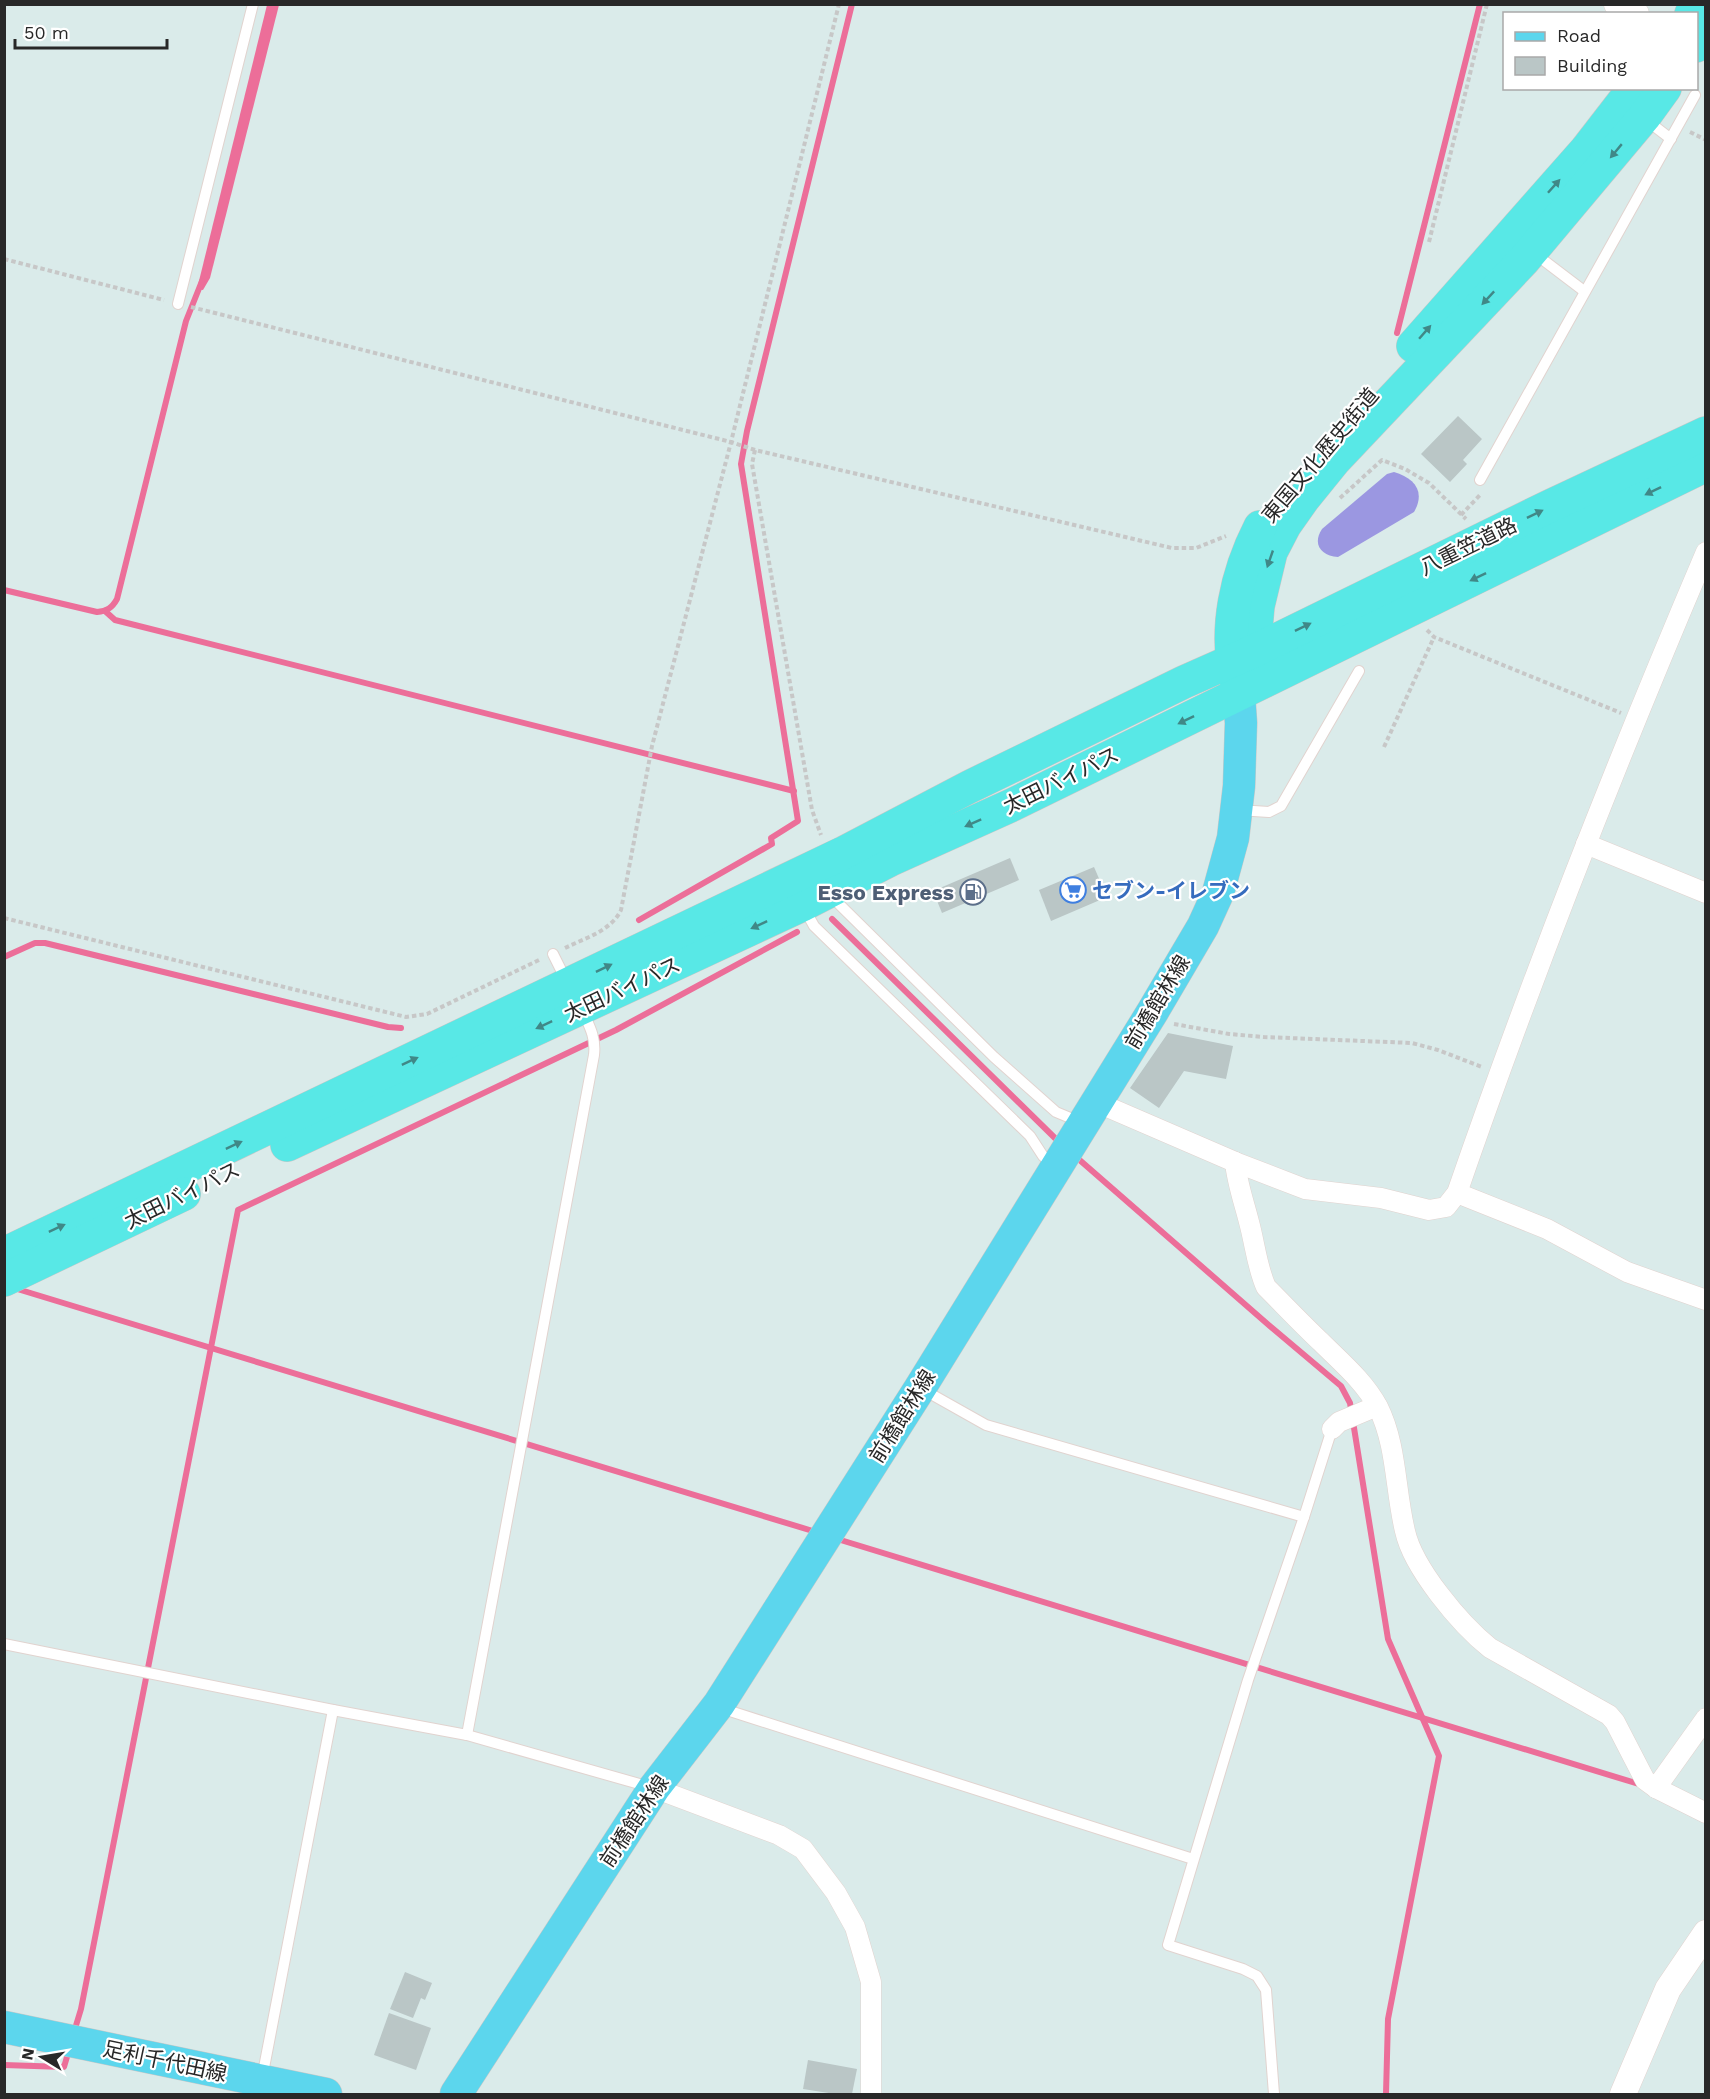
<svg xmlns="http://www.w3.org/2000/svg" width="1710" height="2099" font-family="'Work Sans','Noto Sans JP',sans-serif">
  <style>
    .green { fill: #9b97e1 }
    .water { fill: #ec6e99 }
    .lines { fill: none; stroke-linecap: round; stroke-linejoin: round }
    .stream { stroke: #ec6e99; stroke-width: 6 }
    .building { fill: #bac6c6 }
    .service-casing { stroke: #e1d3cf; stroke-width: 12 }
    .minor-casing { stroke: #e1d3cf; stroke-width: 21 }
    .tertiary-casing { stroke: #e1d3cf; stroke-width: 27 }
    .primary-casing { stroke: #c7c7c7; stroke-width: 33 }
    .trunk-casing { stroke: #c7c7c7; stroke-width: 34 }
    .path { stroke: #c7c7c7; stroke-width: 4; stroke-dasharray: 4.5 3; stroke-linecap: butt }
    .service { stroke: #fff; stroke-width: 10 }
    .minor { stroke: #fff; stroke-width: 20 }
    .tertiary { stroke: #fff; stroke-width: 26 }
    .primary { stroke: #5cd6ed; stroke-width: 32 }
    .trunk { stroke: #58e8e6; stroke-width: 33 }
    .oneway { fill: #408887 }
    .labels { text-anchor: middle; dominant-baseline: central; stroke-width: 4.5; stroke-linejoin: round; paint-order: stroke }
    .street-label { font-size: 21px; fill: #282828; stroke: #fff }
    .shop-label { font-size: 21px; font-weight: bold; fill: #366cbe; stroke: #fff; text-anchor: start }
    .service-label { font-size: 21px; font-weight: bold; fill: #4e5e75; stroke: #fff; text-anchor: end }
  </style>
  <rect width="100%" height="100%" fill="#daebea"/>
  <!-- green -->
  <path class="green" d="M1394 472C1414 478 1426 491 1414 512L1338 557C1321 556 1312 544 1322 529L1387 474Z"/>
  <!-- water -->
  <polygon class="water" points="267,5 279,5 210,278 203,290 197,289"/>
  <g class="lines">
    <!-- stream -->
    <g class="stream">
      <polyline points="1397,333 1480,4"/>
      <path d="M4 590 97 612C107 611 112 608 117 599L186 321 202 281"/>
      <polyline points="105,611 115,620 794,791"/>
      <polyline points="832,919 1060,1143"/>
      <polyline points="639,920 772,844 771,838 798,821 741,464 747,431 852,4"/>
      <polyline points="4,957 35,943 45,943 388,1027 401,1028"/>
      <polyline points="1075,1156 1271,1327 1341,1386 1350,1403 1388,1639 1439,1756 1388,2019 1386,2094"/>
      <polyline points="14,1288 816,1532"/>
      <polyline points="834,1538 1642,1785"/>
      <polyline points="74,2032 81,2009 238,1210 616,1030 797,932"/>
      <polyline points="4,2065 64,2067 69,2050"/>
    </g>
  </g>
  <!-- building -->
  <g class="building">
    <polygon points="1458,416 1482,439 1463,460 1467,464 1450,482 1421,454"/>
    <polygon points="1010,858 1019,880 942,913 933,891"/>
    <polygon points="1094,867 1107,897 1051,921 1039,890"/>
    <polygon points="1168,1033 1233,1046 1226,1079 1184,1071 1159,1108 1130,1088"/>
    <polygon points="405,1972 432,1983 425,2000 421,1998 413,2018 390,2009"/>
    <polygon points="389,2013 431,2028 416,2070 374,2055"/>
    <polygon points="808,2060 857,2069 852,2094 835,2094 803,2089"/>
  </g>
  <g class="lines">
    <!-- service casing -->
    <g class="service-casing">
      <g id="service">
        <polyline points="1645,119 1671,139"/>
        <polyline points="1534,253 1584,291"/>
        <polyline points="178,304 253,4"/>
        <polyline points="1480,480 1695,95"/>
        <polyline points="1238,810 1269,812 1281,806 1359,671"/>
        <polyline points="836,893 839,904 845,910 994,1057 1056,1112 1080,1122"/>
        <polyline points="804,908 814,926 1030,1136 1043,1156 1053,1165"/>
        <polyline points="553,954 567,982"/>
        <polyline points="922,1389 986,1425 1304,1517"/>
        <polyline points="4,1644 333,1710 467,1735 650,1787"/>
        <polyline points="722,1706 733,1712 1193,1859"/>
        <path d="M467 1735 594 1055C596 1038 590 1027 583 1012"/>
        <polyline points="262,2078 333,1710"/>
        <polyline points="1274,2094 1266,1990 1257,1976 1243,1969 1168,1945 1248,1680 1304,1517 1332,1429"/>
      </g>
    </g>
    <!-- minor casing -->
    <g class="minor-casing">
      <g id="minor">
        <polyline points="1586,844 1706,893"/>
        <path d="M1096 1102 1235 1162 1305 1189 1381 1198 1429 1210 1446 1207 1457 1193C1532 976 1616 763 1706 552"/>
        <path d="M1235 1162C1237 1183 1244 1202 1249 1222 1255 1244 1257 1267 1266 1287 1284 1305 1302 1324 1321 1342 1341 1362 1364 1381 1378 1407 1397 1445 1395 1490 1405 1531 1413 1568 1460 1624 1490 1648L1609 1715 1615 1722 1645 1780 1656 1788 1706 1813"/>
        <polyline points="1457,1193 1547,1229 1627,1272 1706,1300"/>
        <polyline points="1332,1429 1339,1422 1377,1406"/>
        <polyline points="654,1788 779,1835 803,1849 836,1893 855,1927 871,1982 871,2094"/>
        <polyline points="1656,1788 1706,1718"/>
      </g>
    </g>
    <!-- tertiary casing -->
    <g class="tertiary-casing">
      <g id="tertiary">
        <polyline points="1617,4 1636,14"/>
        <polyline points="1623,2094 1668,1989 1706,1933"/>
      </g>
    </g>
    <!-- primary casing -->
    <g class="primary-casing">
      <g id="primary">
        <polyline points="4,2027 326,2094"/>
        <polyline points="456,2094 654,1788 719,1704 920,1388 1153,1011 1203,926 1218,893 1233,838 1239,786 1241,723 1239,694"/>
      </g>
    </g>
    <!-- trunk casing -->
    <g class="trunk-casing">
      <g id="trunk">
        <polyline points="1691,14 1698,4"/>
        <polyline points="1696,46 1706,34"/>
        <polyline points="1413,346 1586,150 1634,88"/>
        <polyline points="1248,667 1254,651 1258,606 1271,552 1285,525 1304,498 1334,461 1524,260 1644,117 1665,88"/>
        <path d="M1236 680C1224 629 1236 574 1260 527"/>
        <polyline points="287,1145 802,905 890,860 1012,805 1706,465"/>
        <polyline points="4,1254 843,853 969,787 1184,682 1254,651 1550,506 1706,433"/>
        <polyline points="4,1280 184,1194"/>
      </g>
    </g>
    <!-- path -->
    <g class="path">
      <polyline points="1690,132 1706,140"/>
      <polyline points="1429,242 1487,4"/>
      <polyline points="4,259 164,300"/>
      <polyline points="191,307 731,442 755,450 1172,548 1196,548 1226,536"/>
      <polyline points="755,450 752,464 812,810 821,835"/>
      <polyline points="1340,498 1382,460 1405,469 1429,483 1466,519"/>
      <polyline points="1461,515 1481,494"/>
      <polyline points="1427,630 1434,637 1621,713"/>
      <polyline points="1384,747 1434,637"/>
      <polyline points="4,918 406,1017 427,1014 539,960"/>
      <path d="M565 948C585 938 611 931 621 910L652 746 731 442 839 4"/>
      <polyline points="1174,1024 1229,1034 1264,1037 1412,1043 1438,1050 1482,1067"/>
    </g>
    <!-- service -->
    <use href="#service" class="service"/>
    <!-- minor -->
    <use href="#minor" class="minor"/>
    <!-- tertiary -->
    <use href="#tertiary" class="tertiary"/>
    <!-- primary -->
    <use href="#primary" class="primary"/>
    <!-- trunk -->
    <use href="#trunk" class="trunk"/>
  </g>
  <!-- one-way arrows -->
  <defs><path id="oneway-solid" d="M-6-.8H1V-3.2L6.5 0L1 3.2V.8H-6Z" transform="scale(1.5)"/></defs>
  <g class="oneway">
    <use href="#oneway-solid" transform="translate(1616 151) rotate(130)"/>
    <use href="#oneway-solid" transform="translate(1554 186) rotate(-48)"/>
    <use href="#oneway-solid" transform="translate(1488 298) rotate(133)"/>
    <use href="#oneway-solid" transform="translate(1425 332) rotate(-49)"/>
    <use href="#oneway-solid" transform="translate(1653 491) rotate(154)"/>
    <use href="#oneway-solid" transform="translate(1535 514) rotate(-26)"/>
    <use href="#oneway-solid" transform="translate(1270 559) rotate(109)"/>
    <use href="#oneway-solid" transform="translate(1478 577) rotate(154)"/>
    <use href="#oneway-solid" transform="translate(1303 627) rotate(-26)"/>
    <use href="#oneway-solid" transform="translate(1186 720) rotate(154)"/>
    <use href="#oneway-solid" transform="translate(973 823) rotate(156)"/>
    <use href="#oneway-solid" transform="translate(759 925) rotate(155)"/>
    <use href="#oneway-solid" transform="translate(604 968) rotate(-26)"/>
    <use href="#oneway-solid" transform="translate(544 1025) rotate(155)"/>
    <use href="#oneway-solid" transform="translate(410 1061) rotate(-25)"/>
    <use href="#oneway-solid" transform="translate(234 1145) rotate(-25)"/>
    <use href="#oneway-solid" transform="translate(57 1228) rotate(-25)"/>
  </g>
  <!-- icons -->
  <defs>
    <g id="supermarket-ring" transform="scale(1.35)"><circle r="9.5" fill="#fff" stroke="#3f7fe0" stroke-width="1.5"/><path d="M-6-5.5h2.5l.6 2H6L4.5 2H-2.5L-4.4-4H-6ZM-1.5 3.2a1.3 1.3 0 1 0 .1 0ZM3 3.2a1.3 1.3 0 1 0 .1 0Z" fill="#3f7fe0"/></g>
    <g id="fuel-ring" transform="scale(1.35)"><circle r="9.5" fill="#fff" stroke="#5c6f8a" stroke-width="1.5"/><path d="M-5.5-6h7V0h2V4h1.3V-2.5L3-4.5l.8-.8L6-3V5H2.5V1h-1V6h-7ZM-4.2-4.7v3.2H.2V-4.7Z" fill="#5c6f8a"/></g>
  </defs>
  <g fill-rule="evenodd">
    <use href="#supermarket-ring" x="1073" y="890"/>
    <use href="#fuel-ring" x="973" y="892"/>
  </g>
  <g class="labels">
    <!-- street labels -->
    <g class="street-label">
      <text transform="translate(1320 455) rotate(-50)">東国文化歴史街道</text>
      <text transform="translate(1468 546) rotate(-26)">八重笠道路</text>
      <text transform="translate(1061 780) rotate(-26)">太田バイパス</text>
      <text transform="translate(622 989) rotate(-25)">太田バイパス</text>
      <text transform="translate(1157 1002) rotate(-59)">前橋館林線</text>
      <text transform="translate(182 1195) rotate(-26)">太田バイパス</text>
      <text transform="translate(902 1416) rotate(-58)">前橋館林線</text>
      <text transform="translate(634 1821) rotate(-56)">前橋館林線</text>
      <text transform="translate(165 2061) rotate(12)">足利千代田線</text>
    </g>
    <!-- shop labels -->
    <g class="shop-label">
      <text x="1092" y="890">セブン-イレブン</text>
    </g>
    <!-- service labels -->
    <g class="service-label">
      <text x="954" y="892">Esso Express</text>
    </g>
  </g>
  <!-- border -->
  <rect width="1710" height="2099" fill="none" stroke="#282828" stroke-width="12"/>
  <!-- legend -->
  <rect x="1503" y="12" width="195" height="78" fill="#ffffff" stroke="#a9a9a9" stroke-width="1.5"/>
  <rect x="1515" y="32" width="30" height="9" fill="#5cd6ed" stroke="#a9a9a9" stroke-width="1.5"/>
  <text x="1557" y="42" font-size="18" fill="#282828">Road</text>
  <rect x="1515" y="57" width="30" height="18" fill="#bac6c6" stroke="#a9a9a9" stroke-width="1.5"/>
  <text x="1557" y="72" font-size="18" fill="#282828">Building</text>
  <!-- north arrow -->
  <g transform="translate(42 2057) rotate(281)" stroke="#ffffff" stroke-width="4.5" paint-order="stroke">
  <path d="M0-4.5L10 22L0 15L-10 22Z" fill="#282828"/>
  <text y="-9" font-size="16" font-weight="bold" text-anchor="middle" fill="#282828">N</text>
  </g>
  <!-- scale -->
  <path d="M15 39v9h152v-9" fill="none" stroke="#282828" stroke-width="3"/>
  <text x="24" y="39" font-size="18" fill="#282828" stroke="#ffffff" stroke-width="4.5" paint-order="stroke">50 m</text>
</svg>
